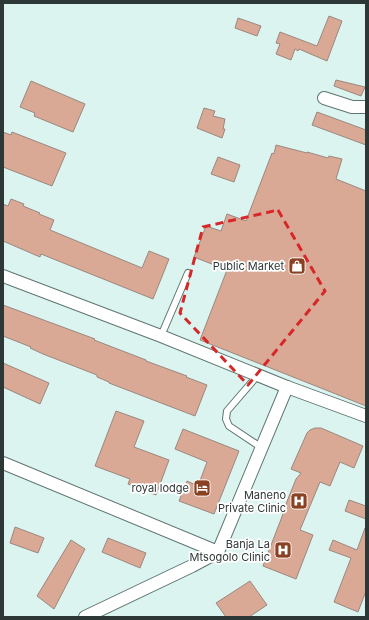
<svg xmlns="http://www.w3.org/2000/svg" width="369" height="620" font-family="Inter,sans-serif">
  <style>
    .building { fill: #d9a996; stroke: #9b877f }
    .lines { fill: none; stroke-linecap: round; stroke-linejoin: round }
    .service-casing { stroke: #5f7571; stroke-width: 8 }
    .minor-casing { stroke: #5f7571; stroke-width: 14 }
    .service { stroke: #fff; stroke-width: 6 }
    .minor { stroke: #fff; stroke-width: 12 }
    .marked { fill: none; stroke: #d62828; stroke-width: 3; stroke-dasharray: 8 5; stroke-linejoin: round }
    .labels { text-anchor: middle; dominant-baseline: central; stroke-width: 3.5; stroke-linejoin: round; paint-order: stroke }
    .poi-label { font-size: 11px; fill: #2d3735; stroke: #fff; text-anchor: end }
  </style>
  <rect width="100%" height="100%" fill="#dbf4f0"/>
  <!-- building -->
  <g class="building">
    <polygon points="329,16 342,21 327,61 299,49 298,51 295,49 291,60 276,54 280,44 276,43 280,32 317,46"/>
    <polygon points="238,18 261,26 257,36 235,28"/>
    <polygon points="336,80 365,87 361,96 334,86"/>
    <polygon points="31,81 85,104 73,132 34,116 35,113 20,107"/>
    <polygon points="204,108 215,111 213,116 225,119 223,129 225,129 222,138 197,128"/>
    <polygon points="317,112 366,130 366,145 312,125"/>
    <polygon points="3,132 11,135 12,132 66,153 52,186 3,167"/>
    <polygon points="276,145 307,153 307,152 328,158 329,156 342,159 336,179 366,191 366,406 200,340 227,270 194,257 206,226 221,231 227,214 246,221 272,153 274,154"/>
    <polygon points="218,157 240,165 234,182 211,174"/>
    <polygon points="11,199 24,204 23,206 40,213 39,214 54,220 50,230 142,268 149,251 169,259 153,299 41,254 40,257 3,241 3,204 8,206"/>
    <polygon points="3,305 95,339 94,340 146,360 146,361 187,376 186,377 207,385 195,416 109,383 109,382 97,377 97,375 43,354 30,348 31,347 3,336"/>
    <polygon points="3,363 49,383 40,404 3,387"/>
    <polygon points="116,411 144,421 134,447 169,460 156,495 128,484 130,479 95,466"/>
    <polygon points="315,428 321,428 363,446 354,468 340,462 330,486 320,482 300,530 313,535 296,579 263,566 283,514 282,514 296,479 301,473 291,469 307,433 310,430"/>
    <polygon points="183,429 239,451 214,514 179,501 187,481 198,486 207,462 175,449"/>
    <polygon points="349,500 366,506 366,519 345,511"/>
    <polygon points="15,527 44,538 38,553 10,543"/>
    <polygon points="365,528 366,528 366,591 358,612 334,602 351,558 329,550 333,540 357,550"/>
    <polygon points="108,538 146,553 140,568 102,552"/>
    <polygon points="71,540 85,549 54,609 37,596"/>
    <polygon points="250,581 267,605 249,617 226,617 216,603"/>
  </g>
  <g class="lines">
    <!-- service casing -->
    <g class="service-casing">
      <g id="service">
        <polyline points="161,336 188,273"/>
        <polyline points="258,375 227,411 226,419 229,426 262,448"/>
      </g>
    </g>
    <!-- minor casing -->
    <g class="minor-casing">
      <g id="minor">
        <polyline points="324,98 352,107 366,107"/>
        <polyline points="3,276 161,336 287,387 366,416"/>
        <polyline points="3,463 218,552 287,387"/>
        <polyline points="85,617 192,566 218,552"/>
      </g>
    </g>
    <!-- service -->
    <use href="#service" class="service"/>
    <!-- minor -->
    <use href="#minor" class="minor"/>
  </g>
  <!-- marked area -->
  <path class="marked" d="M278 210 325 291 248 385 180 313 203 227Z"/>
  <!-- icons -->
  <defs>
    <g id="shop-square" transform="scale(0.9)"><rect x="-9" y="-9" width="18" height="18" rx="4" fill="#894122" stroke="#fff"/><path d="M-5-2.5h2.3a2.7 3.5 0 0 1 5.4 0H5L5.5 6h-11ZM-1.5-2.5h3a1.5 2.3 0 0 0-3 0Z" fill="#fff"/></g>
    <g id="hotel-square" transform="scale(0.9)"><rect x="-9" y="-9" width="18" height="18" rx="4" fill="#894122" stroke="#fff"/><path d="M-6-4.5h1.5V1H6V5H4.5V3h-9V5H-6ZM-4 0a1.8 1.8 0 1 1 3.6 0ZM.5 0V-2.5h3Q6-2.5 6 0Z" fill="#fff"/></g>
    <g id="hospital-square" transform="scale(0.9)"><rect x="-9" y="-9" width="18" height="18" rx="4" fill="#894122" stroke="#fff"/><path d="M-5-5h3v3.5h4V-5h3V5h-3V1.5h-4V5h-3Z" fill="#fff"/></g>
  </defs>
  <g fill-rule="evenodd">
    <use href="#shop-square" x="297" y="266"/>
    <use href="#hotel-square" x="202" y="488"/>
    <use href="#hospital-square" x="299" y="501"/>
    <use href="#hospital-square" x="283" y="550"/>
  </g>
  <g class="labels">
    <!-- poi labels -->
    <g class="poi-label">
      <text x="284" y="266">Public Market</text>
      <text x="189" y="488">royal lodge</text>
      <text x="286" y="495">Maneno<tspan x="286" dy="13">Private Clinic</tspan></text>
      <text x="270" y="544">Banja La<tspan x="270" dy="13">Mtsogolo Clinic</tspan></text>
    </g>
  </g>
  <!-- border -->
  <rect width="369" height="620" fill="none" stroke="#2d3735" stroke-width="8"/>
</svg>
